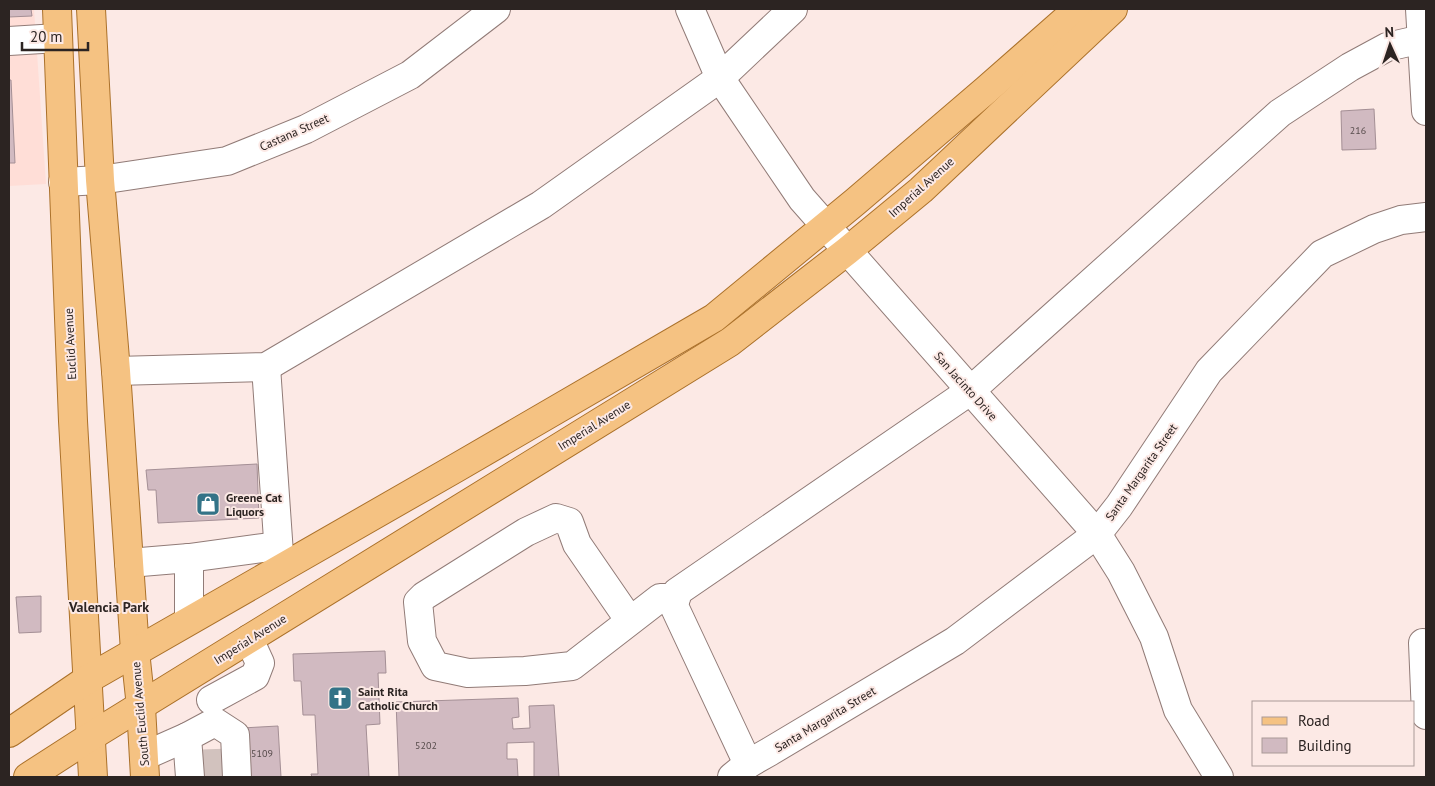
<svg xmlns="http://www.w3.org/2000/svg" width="1435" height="786" font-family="'PT Sans',sans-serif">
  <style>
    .built { fill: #ffded7 }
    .building { fill: #d1bac1; stroke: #a48f95 }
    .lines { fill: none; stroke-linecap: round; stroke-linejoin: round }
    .minor-tunnel { stroke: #d2c2be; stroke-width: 28; stroke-dasharray: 28 14; stroke-linecap: butt }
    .minor-casing { stroke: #917b77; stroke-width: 30 }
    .major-casing { stroke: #ab712a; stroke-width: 30 }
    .minor { stroke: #fff; stroke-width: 28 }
    .major { stroke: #f5c282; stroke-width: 28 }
    .labels { text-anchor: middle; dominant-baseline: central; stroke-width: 4; stroke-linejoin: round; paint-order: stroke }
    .number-label { font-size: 10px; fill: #554a4a }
    .street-label { font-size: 12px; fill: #2c2422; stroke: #fce9e5 }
    .poi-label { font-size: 12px; font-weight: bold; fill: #2c2422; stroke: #fce9e5; text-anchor: start }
    .neighbourhood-label { font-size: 14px; font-weight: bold; fill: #2c2422; stroke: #fce9e5 }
  </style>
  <rect width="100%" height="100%" fill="#fce9e5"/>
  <!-- built -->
  <polygon class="built" points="9,9 34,9 46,184 9,186"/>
  <!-- building -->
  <g class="building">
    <polygon points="9,9 31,9 32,16 9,17"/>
    <polygon points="9,80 11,80 15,163 9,163"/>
    <polygon points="1374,109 1376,149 1342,150 1341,111"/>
    <polygon points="257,464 259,518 158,523 156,490 148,490 146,470"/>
    <polygon points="41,596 41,632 19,633 16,597"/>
    <polygon points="385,651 386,673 378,673 380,724 366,725 369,777 312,777 311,774 318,774 315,715 303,715 301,681 294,681 293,654"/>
    <polygon points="518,698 519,717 512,718 513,729 530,728 529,706 554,705 559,777 534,777 534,742 507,743 507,759 517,759 518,777 399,777 396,702"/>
    <polygon points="278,726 281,777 246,777 242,728"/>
    <polygon points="231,750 233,777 193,777 192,752"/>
  </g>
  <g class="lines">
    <!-- minor-tunnel -->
    <polyline class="minor-tunnel" points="216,749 217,777"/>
    <!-- minor casing -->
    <g class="minor-casing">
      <g id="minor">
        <polyline points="690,9 720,78 802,199 1097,534 1121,572 1154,637 1178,710 1219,777"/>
        <polyline points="1420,9 1426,111"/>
        <polyline points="9,41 58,38"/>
        <polyline points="63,182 100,180 227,161 306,129 410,75 496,9"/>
        <polyline points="266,367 280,568"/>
        <polyline points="116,371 266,367 541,205 720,78 793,9"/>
        <polyline points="129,563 189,558 278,546"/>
        <polyline points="189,620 189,558"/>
        <polyline points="630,621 577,544 569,522 556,518 526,532 424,596 418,602 422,641 435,666 468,673 525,671 572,666 660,598 676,598"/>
        <polyline points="1423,643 1426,715"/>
        <polyline points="211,700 255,676 260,663 249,639"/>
        <polyline points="144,756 187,737"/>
        <polyline points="748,764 674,606 677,592 970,391 1280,113 1350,67 1387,47 1422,39"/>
        <polyline points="190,777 187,737 215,722 235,735 237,777"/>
        <polyline points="732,777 748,764 769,752 955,641 1097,534 1119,506 1209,371 1322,254 1374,229 1401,220 1426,217"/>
      </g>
    </g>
    <!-- major casing -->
    <g class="major-casing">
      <g id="major">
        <polyline points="57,9 73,421 93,777"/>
        <polyline points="91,9 100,180 116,371 135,651 141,707 145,777"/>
        <polyline points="9,733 88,679 456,468 714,318 855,202 986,90 1078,9"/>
        <polyline points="28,777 90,737 730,342 847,251 921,190 1113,9"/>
      </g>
    </g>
    <!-- minor -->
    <use href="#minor" class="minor"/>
    <!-- major -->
    <use href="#major" class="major"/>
  </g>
  <!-- icons -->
  <defs>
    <g id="shop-square" transform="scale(1.25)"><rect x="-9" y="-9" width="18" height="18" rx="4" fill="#337387" stroke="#fce9e5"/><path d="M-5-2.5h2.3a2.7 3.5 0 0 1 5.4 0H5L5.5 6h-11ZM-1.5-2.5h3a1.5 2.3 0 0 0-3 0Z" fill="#fff"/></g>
    <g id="church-square" transform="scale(1.25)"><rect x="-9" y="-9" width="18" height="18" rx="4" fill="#337387" stroke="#fce9e5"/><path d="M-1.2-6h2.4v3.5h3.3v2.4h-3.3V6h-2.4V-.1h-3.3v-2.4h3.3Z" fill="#fff"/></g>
  </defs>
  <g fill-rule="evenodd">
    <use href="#shop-square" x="208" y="504"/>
    <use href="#church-square" x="340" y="698"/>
  </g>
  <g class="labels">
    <!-- number labels -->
    <g class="number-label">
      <text x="1358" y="130">216</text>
      <text x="426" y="745">5202</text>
      <text x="262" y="753">5109</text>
    </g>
    <!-- street labels -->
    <g class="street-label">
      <text transform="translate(294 132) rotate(-24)">Castana Street</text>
      <text transform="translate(921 187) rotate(-42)">Imperial Avenue</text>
      <text transform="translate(70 344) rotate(-93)">Euclid Avenue</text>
      <text transform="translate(966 386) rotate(48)">San Jacinto Drive</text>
      <text transform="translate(594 425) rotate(-32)">Imperial Avenue</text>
      <text transform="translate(1141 472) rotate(-55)">Santa Margarita Street</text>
      <text transform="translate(250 639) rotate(-32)">Imperial Avenue</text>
      <text transform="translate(140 714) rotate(-95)">South Euclid Avenue</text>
      <text transform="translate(825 719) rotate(-31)">Santa Margarita Street</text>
    </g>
    <!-- poi labels -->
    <g class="poi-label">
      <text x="226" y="497">Greene Cat<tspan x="226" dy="14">Liquors</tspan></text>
      <text x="358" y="691">Saint Rita<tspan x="358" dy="14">Catholic Church</tspan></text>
    </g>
    <!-- neighbourhood labels -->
    <g class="neighbourhood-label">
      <text x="109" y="607">Valencia Park</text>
    </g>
  </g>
  <!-- border -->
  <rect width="1435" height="786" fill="none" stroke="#2c2422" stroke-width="20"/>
  <!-- legend -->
  <rect x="1252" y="701" width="162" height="65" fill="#fce9e5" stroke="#a99a97"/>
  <rect x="1262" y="717" width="25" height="8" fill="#f5c282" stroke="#a99a97"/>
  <text x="1298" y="726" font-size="15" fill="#2c2422">Road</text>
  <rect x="1262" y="738" width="25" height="15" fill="#d1bac1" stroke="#a99a97"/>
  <text x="1298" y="751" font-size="15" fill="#2c2422">Building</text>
  <!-- north arrow -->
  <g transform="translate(1390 45) rotate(357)" stroke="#fce9e5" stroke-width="4" paint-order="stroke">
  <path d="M0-4L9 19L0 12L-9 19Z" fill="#2c2422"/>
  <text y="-8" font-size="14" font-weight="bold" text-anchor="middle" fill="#2c2422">N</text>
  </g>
  <!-- scale -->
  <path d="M22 42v8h66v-8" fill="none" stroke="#2c2422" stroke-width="2.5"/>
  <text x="30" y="42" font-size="15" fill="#2c2422" stroke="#fce9e5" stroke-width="4" paint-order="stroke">20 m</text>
</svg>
